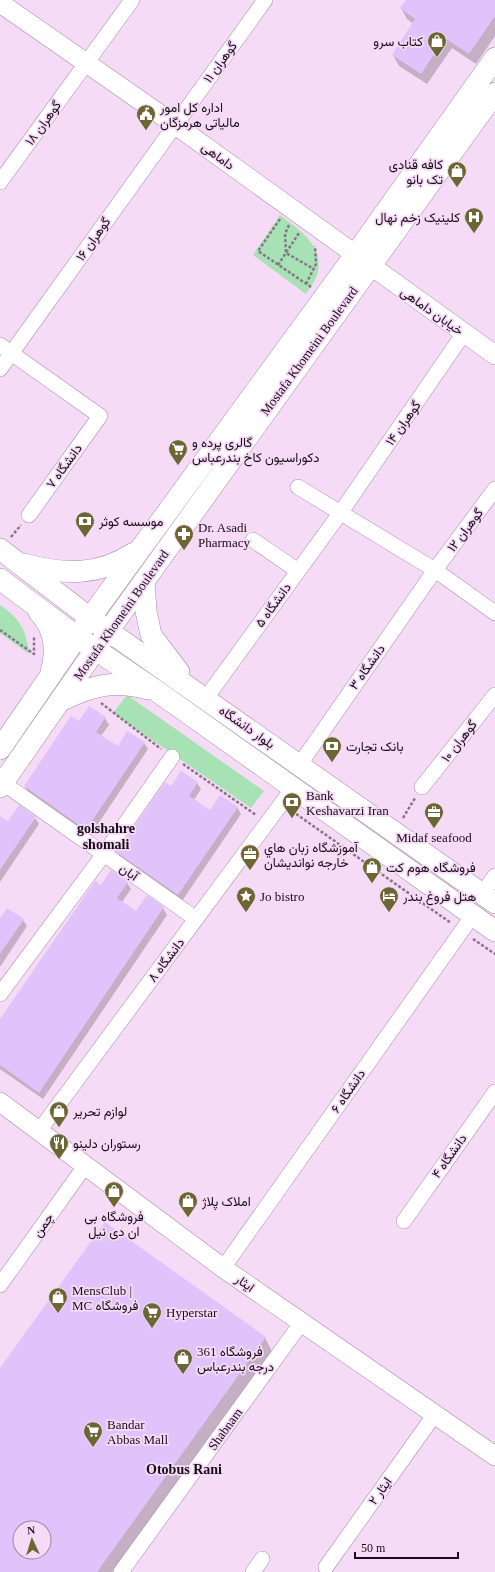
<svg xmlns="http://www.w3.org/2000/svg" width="495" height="1572" font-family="'Times New Roman',Vazirmatn,serif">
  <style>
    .green { fill: #a7e2b5 }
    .shadow { fill: #0003; fill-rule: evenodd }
    .building { fill: #e0c3fa; fill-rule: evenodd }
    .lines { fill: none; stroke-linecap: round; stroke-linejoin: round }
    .minor-casing { stroke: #a58da6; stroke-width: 16 }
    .tertiary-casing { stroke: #a58da6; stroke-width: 20 }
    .secondary-casing { stroke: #a58da6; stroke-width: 22 }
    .path { stroke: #877588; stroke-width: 2.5; stroke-dasharray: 3 2; stroke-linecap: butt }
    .minor { stroke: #fff; stroke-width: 15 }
    .tertiary { stroke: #fff; stroke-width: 19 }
    .secondary { stroke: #fff; stroke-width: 21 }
    .labels { text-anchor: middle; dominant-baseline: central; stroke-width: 3.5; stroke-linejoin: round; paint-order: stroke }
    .poi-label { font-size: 13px; fill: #170e18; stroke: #f6dbf7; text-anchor: start }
    .street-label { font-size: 13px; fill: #170e18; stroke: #f6dbf7 }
    .neighbourhood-label { font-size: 14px; font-weight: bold; fill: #170e18; stroke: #f6dbf7 }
  </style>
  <rect width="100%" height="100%" fill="#f6dbf7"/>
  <!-- green -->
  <g class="green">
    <path d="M280 215C299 230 326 246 317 275 315 281 310 288 306 294L253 255Z"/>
    <path d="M0 605C19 618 27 630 29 654L0 633Z"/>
    <polygon points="127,695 264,791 251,808 113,713"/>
  </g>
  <!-- shadow -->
  <g class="shadow">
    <polygon points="407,0 495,0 495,36 476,64 452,48 427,84 399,66 393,55 414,24 407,19 401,8"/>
    <polygon points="89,707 105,718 109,725 101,736 118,747 144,743 148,749 90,836 29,793 25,787 79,722"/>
    <polygon points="197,783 201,789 194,800 210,812 237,807 241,814 182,901 121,859 118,852 171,787"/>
    <polygon points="35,818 39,824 0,882 0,819 8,822"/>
    <polygon points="95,882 102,886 127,883 131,889 122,902 137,912 163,908 167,915 43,1099 0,1069 0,1021"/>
    <polygon points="0,920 23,920 27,926 0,967"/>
    <path d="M265 1338 272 1351 113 1572H0V1370ZM20 1528H44V1552H20Z"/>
  </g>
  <!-- building -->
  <g class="building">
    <polygon points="406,0 495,0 495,16 469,54 445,38 421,74 392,55 415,19 400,8"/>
    <polygon points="89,706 106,717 96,732 118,746 127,731 145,742 86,830 24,786 71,716 79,721"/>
    <polygon points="181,771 198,782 189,796 210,810 220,795 238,807 178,895 116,852 165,782 171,786"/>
    <polygon points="19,805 36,817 0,870 0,816 8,821"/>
    <polygon points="111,870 128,882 117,898 136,911 147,895 164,907 39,1093 0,1065 0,1019 95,881 101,885"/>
    <polygon points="7,908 24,919 0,954 0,918"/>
    <path d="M105 1222 266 1337 97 1572H0V1368ZM20 1528H44V1552H20Z"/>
  </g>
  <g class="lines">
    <!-- minor casing -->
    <g class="minor-casing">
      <g id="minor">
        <polyline points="0,182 132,0"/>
        <polyline points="0,345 100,416 29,515"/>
        <polyline points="0,369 265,0"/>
        <polyline points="298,487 435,570 495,613"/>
        <polyline points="253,540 298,571"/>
        <polyline points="206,698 341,512 464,333"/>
        <polyline points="300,764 435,570 495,489"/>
        <polyline points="3,783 196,919"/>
        <polyline points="422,787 495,695"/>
        <polyline points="482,894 495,876"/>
        <polyline points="0,994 104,854 172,757"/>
        <polyline points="39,1131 293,788"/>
        <polyline points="404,1221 495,1092"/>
        <polyline points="223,1268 473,915"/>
        <polyline points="0,1285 85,1166"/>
        <polyline points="326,1567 435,1414"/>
        <polyline points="121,1572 302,1322"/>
        <polyline points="253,1572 262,1559"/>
      </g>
    </g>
    <!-- tertiary casing -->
    <g class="tertiary-casing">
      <g id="tertiary">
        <polyline points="0,3 174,124 495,355"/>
        <polyline points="0,1102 223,1268 495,1456"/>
      </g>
    </g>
    <!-- secondary casing -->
    <g class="secondary-casing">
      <g id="secondary">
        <polyline points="0,549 90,618 495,903"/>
        <path d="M24 564C65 575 98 576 134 553"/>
        <polyline points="0,579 77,637 158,692 495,931"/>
        <polyline points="144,581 146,611 151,635 179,672"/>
        <path d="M39 612C55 629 57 651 51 672"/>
        <path d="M62 700C93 685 114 680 148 689"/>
        <polyline points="0,749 90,618 355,255 495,58"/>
        <polyline points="0,787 109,630 495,93"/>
      </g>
    </g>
    <!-- path -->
    <g class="path">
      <polyline points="280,219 258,251 311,287"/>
      <polyline points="289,225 285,234 286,253 314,269"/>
      <polyline points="278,265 299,233"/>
      <polyline points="306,284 316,264 315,246"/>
      <polyline points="11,537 21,525"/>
      <polyline points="0,630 34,654 34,637"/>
      <polyline points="101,703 161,749"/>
      <polyline points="183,764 256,815"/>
      <polyline points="292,811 451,923"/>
      <polyline points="403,818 415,798"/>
      <polyline points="473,939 495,954"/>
    </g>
    <!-- minor -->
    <use href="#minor" class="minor"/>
    <!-- tertiary -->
    <use href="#tertiary" class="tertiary"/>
    <!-- secondary -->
    <use href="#secondary" class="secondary"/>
  </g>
  <!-- icons -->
  <defs>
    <g id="shop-pin" transform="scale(1)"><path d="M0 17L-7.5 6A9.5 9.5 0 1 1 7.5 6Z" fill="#6c6633" stroke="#f6dbf7"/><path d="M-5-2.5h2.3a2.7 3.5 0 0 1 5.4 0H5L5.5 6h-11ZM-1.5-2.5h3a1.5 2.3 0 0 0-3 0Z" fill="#fff"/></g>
    <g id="civic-pin" transform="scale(1)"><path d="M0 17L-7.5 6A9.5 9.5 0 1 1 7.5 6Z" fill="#6c6633" stroke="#f6dbf7"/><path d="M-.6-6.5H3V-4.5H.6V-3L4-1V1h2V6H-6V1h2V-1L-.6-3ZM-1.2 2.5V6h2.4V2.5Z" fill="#fff"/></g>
    <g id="hospital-pin" transform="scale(1)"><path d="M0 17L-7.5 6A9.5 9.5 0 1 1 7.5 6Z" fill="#6c6633" stroke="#f6dbf7"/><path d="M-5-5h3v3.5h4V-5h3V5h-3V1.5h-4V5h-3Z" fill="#fff"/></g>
    <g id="supermarket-pin" transform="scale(1)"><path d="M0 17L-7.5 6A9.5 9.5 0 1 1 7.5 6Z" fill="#6c6633" stroke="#f6dbf7"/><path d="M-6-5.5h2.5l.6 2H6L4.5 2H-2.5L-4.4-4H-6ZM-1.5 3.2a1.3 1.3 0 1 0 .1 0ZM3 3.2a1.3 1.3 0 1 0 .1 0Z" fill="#fff"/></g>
    <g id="bank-pin" transform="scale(1)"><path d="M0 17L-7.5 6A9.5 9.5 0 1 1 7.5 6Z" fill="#6c6633" stroke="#f6dbf7"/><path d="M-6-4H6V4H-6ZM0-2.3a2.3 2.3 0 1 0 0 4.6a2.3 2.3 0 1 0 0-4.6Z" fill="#fff"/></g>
    <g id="pharmacy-pin" transform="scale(1)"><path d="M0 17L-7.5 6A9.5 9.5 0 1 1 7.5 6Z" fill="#6c6633" stroke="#f6dbf7"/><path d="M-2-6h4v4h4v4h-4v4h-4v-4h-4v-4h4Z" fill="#fff"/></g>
    <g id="office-pin" transform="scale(1)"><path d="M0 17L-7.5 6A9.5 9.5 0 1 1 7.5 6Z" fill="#6c6633" stroke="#f6dbf7"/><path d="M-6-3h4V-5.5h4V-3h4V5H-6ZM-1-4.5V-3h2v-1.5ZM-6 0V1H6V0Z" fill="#fff"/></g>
    <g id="sight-pin" transform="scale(1)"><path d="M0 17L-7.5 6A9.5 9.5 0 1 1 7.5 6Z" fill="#6c6633" stroke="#f6dbf7"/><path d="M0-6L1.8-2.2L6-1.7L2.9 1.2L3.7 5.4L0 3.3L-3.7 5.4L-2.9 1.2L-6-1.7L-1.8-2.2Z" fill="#fff"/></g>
    <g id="hotel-pin" transform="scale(1)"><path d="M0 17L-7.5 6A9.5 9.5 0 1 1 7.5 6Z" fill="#6c6633" stroke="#f6dbf7"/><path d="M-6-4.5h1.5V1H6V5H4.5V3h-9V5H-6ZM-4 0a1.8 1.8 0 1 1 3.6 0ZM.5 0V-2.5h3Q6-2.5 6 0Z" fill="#fff"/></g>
    <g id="restaurant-pin" transform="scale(1)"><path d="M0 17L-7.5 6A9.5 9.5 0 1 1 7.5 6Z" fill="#6c6633" stroke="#f6dbf7"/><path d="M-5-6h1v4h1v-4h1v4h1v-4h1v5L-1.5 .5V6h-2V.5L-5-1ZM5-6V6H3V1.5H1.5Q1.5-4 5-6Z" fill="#fff"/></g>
  </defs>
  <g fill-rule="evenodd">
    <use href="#shop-pin" x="437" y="41"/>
    <use href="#civic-pin" x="146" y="114"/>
    <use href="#shop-pin" x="457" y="171"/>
    <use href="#hospital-pin" x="474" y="217"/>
    <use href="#supermarket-pin" x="178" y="449"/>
    <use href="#bank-pin" x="85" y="521"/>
    <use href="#pharmacy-pin" x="184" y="534"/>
    <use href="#bank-pin" x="332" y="746"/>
    <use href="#bank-pin" x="292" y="802"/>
    <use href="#office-pin" x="434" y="812"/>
    <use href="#office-pin" x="250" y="854"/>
    <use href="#shop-pin" x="372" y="867"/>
    <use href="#sight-pin" x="246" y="896"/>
    <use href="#hotel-pin" x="389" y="896"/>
    <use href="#shop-pin" x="59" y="1111"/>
    <use href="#restaurant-pin" x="59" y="1143"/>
    <use href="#shop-pin" x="114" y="1191"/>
    <use href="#shop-pin" x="188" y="1201"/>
    <use href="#shop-pin" x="58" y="1297"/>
    <use href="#supermarket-pin" x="152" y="1312"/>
    <use href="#shop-pin" x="183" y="1358"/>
    <use href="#supermarket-pin" x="93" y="1431"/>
  </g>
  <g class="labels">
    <!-- poi labels -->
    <g class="poi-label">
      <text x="423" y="41" text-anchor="end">کتاب سرو</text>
      <text x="160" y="107">اداره کل امور<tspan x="160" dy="15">مالیاتی هرمزگان</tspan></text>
      <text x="443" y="164" text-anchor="end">کافه قنادی<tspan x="443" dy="15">تک بانو</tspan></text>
      <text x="460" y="217" text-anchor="end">کلینیک زخم نهال</text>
      <text x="192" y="442">گالری پرده و<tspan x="192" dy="15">دکوراسیون کاخ بندرعباس</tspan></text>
      <text x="99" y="521">موسسه کوثر</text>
      <text x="198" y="527">Dr. Asadi<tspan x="198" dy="15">Pharmacy</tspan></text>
      <text x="346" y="746">بانک تجارت</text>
      <text x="306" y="795">Bank<tspan x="306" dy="15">Keshavarzi Iran</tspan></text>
      <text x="434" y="837" text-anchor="middle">Midaf seafood</text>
      <text x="264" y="847">آموزشگاه زبان هاي<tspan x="264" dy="15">خارجه نوانديشان</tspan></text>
      <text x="386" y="867">فروشگاه هوم کت</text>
      <text x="260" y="896">Jo bistro</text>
      <text x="403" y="896">هتل فروغ بندر</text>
      <text x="73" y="1111">لوازم تحریر</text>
      <text x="73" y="1143">رستوران دلینو</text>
      <text x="202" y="1201">املاک پلاژ</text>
      <text x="114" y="1216" text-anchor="middle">فروشگاه بی<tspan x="114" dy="15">ان دی نیل</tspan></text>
      <text x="72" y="1290">MensClub |<tspan x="72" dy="15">MC فروشگاه</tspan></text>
      <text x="166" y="1312">Hyperstar</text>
      <text x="197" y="1351">فروشگاه 361<tspan x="197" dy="15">درجه بندرعباس</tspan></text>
      <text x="107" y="1424">Bandar<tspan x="107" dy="15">Abbas Mall</tspan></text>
    </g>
    <!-- street labels -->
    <g class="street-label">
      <text transform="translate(220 62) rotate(-54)">گوهران ۱۱</text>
      <text transform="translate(43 123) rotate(-54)">گوهران ۱۸</text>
      <text transform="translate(218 156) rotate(36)">داماهی</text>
      <text transform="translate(93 239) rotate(-55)">گوهران ۱۶</text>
      <text transform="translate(432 311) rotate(35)">خیابان داماهی</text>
      <text transform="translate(309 351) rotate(-54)">Mostafa Khomeini Boulevard</text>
      <text transform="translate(403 423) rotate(-55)">گوهران ۱۴</text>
      <text transform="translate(64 466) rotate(-54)">دانشگاه ۷</text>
      <text transform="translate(465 530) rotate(-53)">گوهران ۱۲</text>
      <text transform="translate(273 605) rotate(-54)">دانشگاه ۵</text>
      <text transform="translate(121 615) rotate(-55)">Mostafa Khomeini Boulevard</text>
      <text transform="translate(367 667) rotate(-55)">دانشگاه ۳</text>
      <text transform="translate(247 727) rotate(35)">بلوار دانشگاه</text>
      <text transform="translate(459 741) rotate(-52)">گوهران ۱۰</text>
      <text transform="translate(129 872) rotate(35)">آبان</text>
      <text transform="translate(166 960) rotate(-53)">دانشگاه ۸</text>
      <text transform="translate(348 1091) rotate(-55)">دانشگاه ۶</text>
      <text transform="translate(449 1156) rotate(-55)">دانشگاه ۴</text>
      <text transform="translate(43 1225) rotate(-55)">چمن</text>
      <text transform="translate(245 1283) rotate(35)">ایثار</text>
      <text transform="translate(225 1429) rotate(-54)">Shabnam</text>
      <text transform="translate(380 1491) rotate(-55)">ایثار ۲</text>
    </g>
    <!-- neighbourhood labels -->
    <g class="neighbourhood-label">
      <text x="106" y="828">golshahre<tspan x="106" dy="16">shomali</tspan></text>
      <text x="184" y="1469">Otobus Rani</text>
    </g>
  </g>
  <!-- north arrow -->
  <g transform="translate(32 1540) rotate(356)"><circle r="19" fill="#f6dbf7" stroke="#9d899e"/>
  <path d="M0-3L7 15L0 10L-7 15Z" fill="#6c6633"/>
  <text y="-6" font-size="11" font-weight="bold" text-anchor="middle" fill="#170e18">N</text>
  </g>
  <!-- scale -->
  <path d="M355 1552v6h103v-6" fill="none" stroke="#170e18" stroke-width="2"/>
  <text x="361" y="1552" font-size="12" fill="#170e18" stroke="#f6dbf7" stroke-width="3" paint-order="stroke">50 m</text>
</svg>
